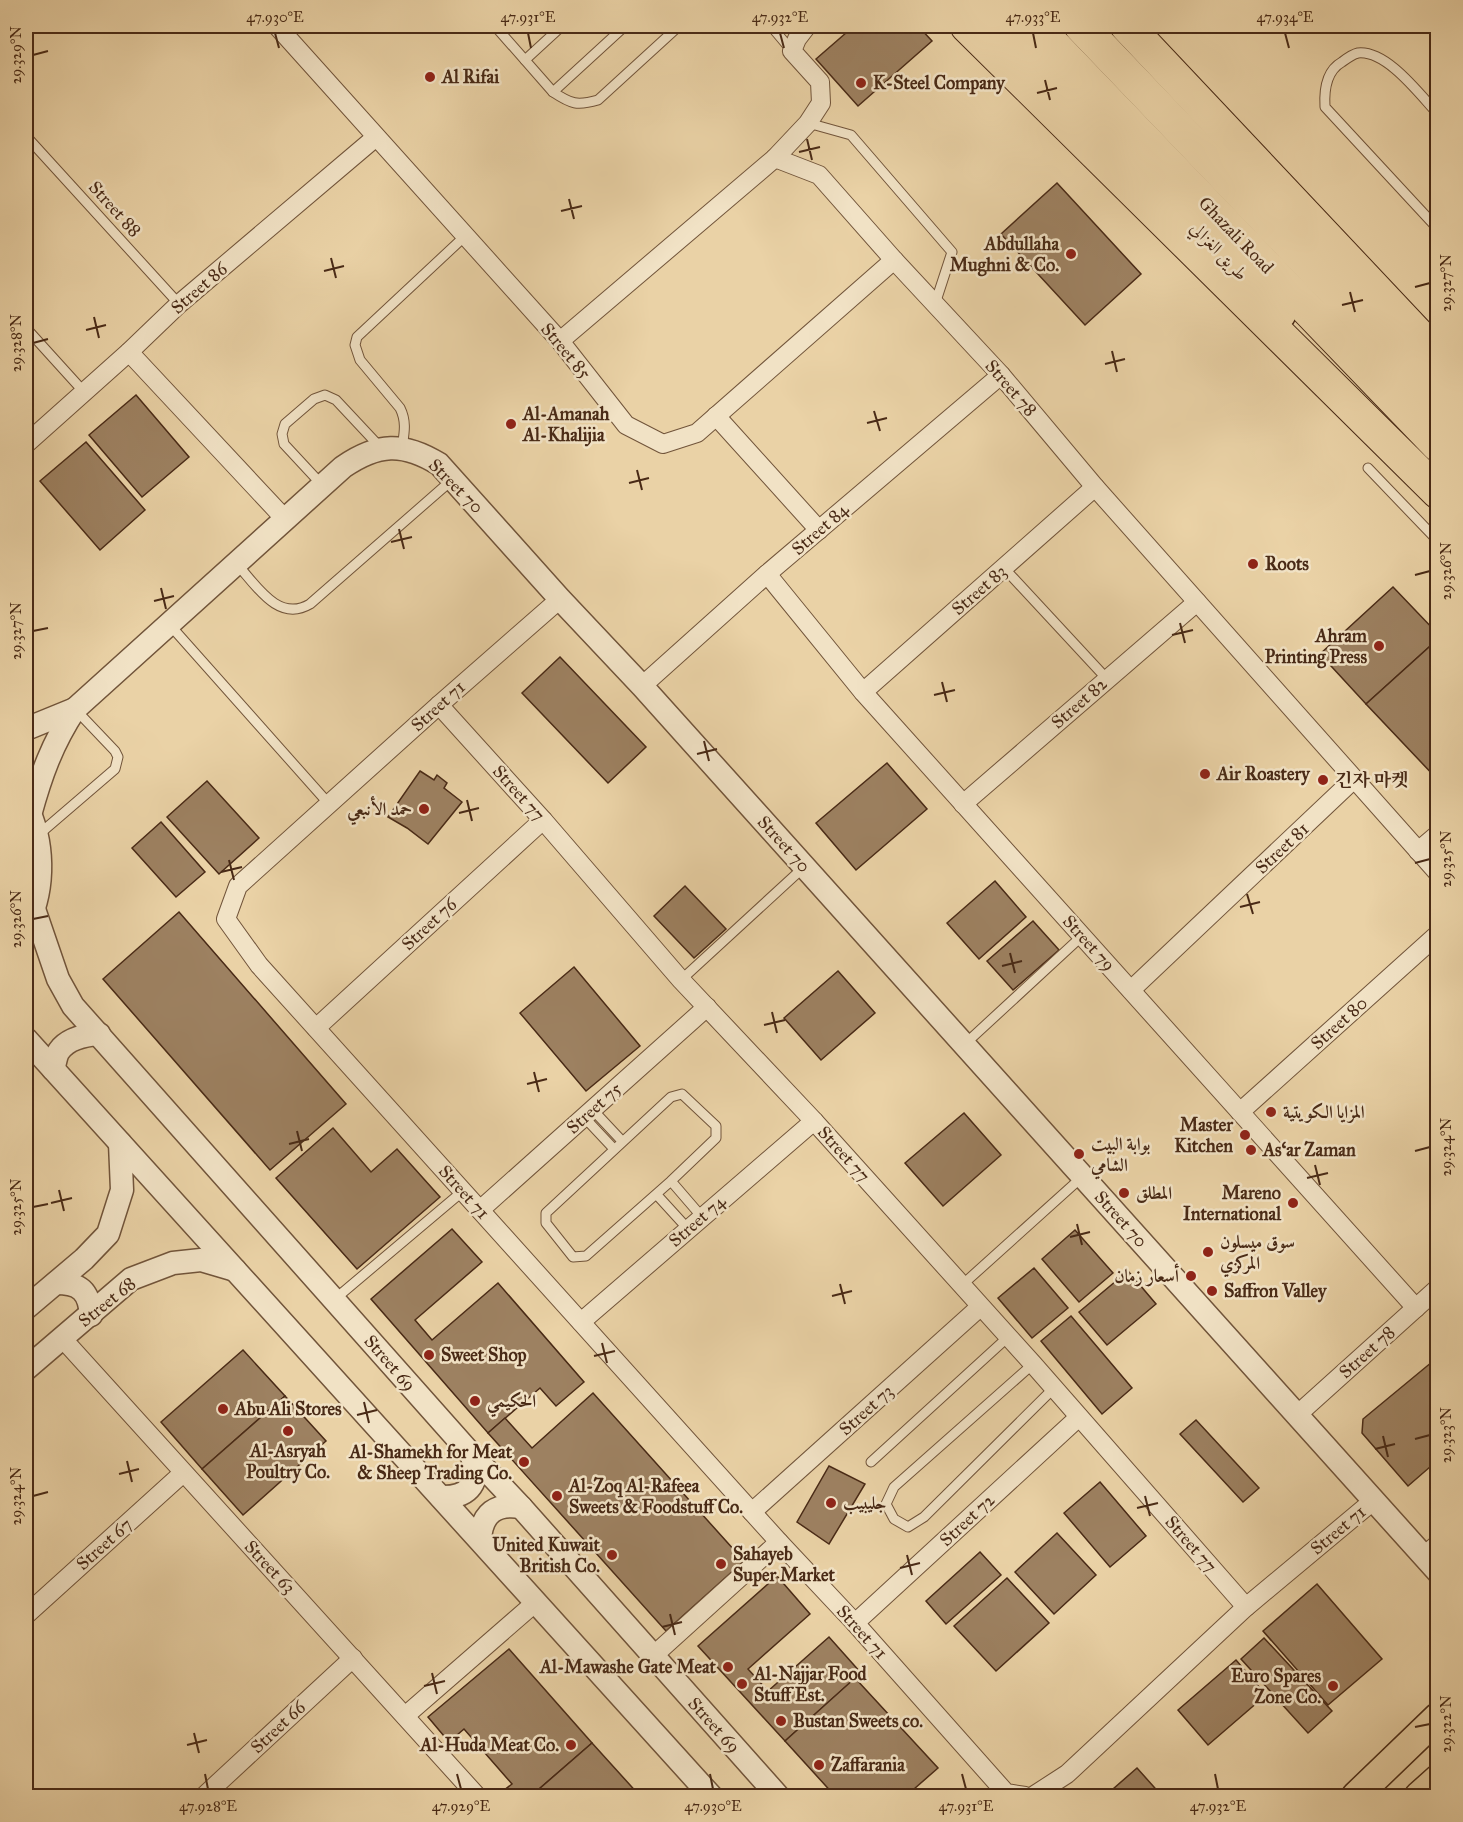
<svg xmlns="http://www.w3.org/2000/svg" width="1463" height="1822" font-family="'IM FELL Great Primer',Amiri,'Noto Serif KR',serif">
  <style>
    .building { fill: #9d8161; stroke: #492a16; stroke-width: 1.5 }
    .lines { fill: none; stroke-linecap: round; stroke-linejoin: round }
    .service-casing { stroke: #71543a; stroke-width: 11 }
    .minor-casing { stroke: #71543a; stroke-width: 20 }
    .tertiary-casing { stroke: #71543a; stroke-width: 25 }
    .primary-casing { stroke: #492a16; stroke-width: 31 }
    .motorway-casing { stroke: #492a16; stroke-width: 35 }
    .service { stroke: #f1e2c5; stroke-width: 9 }
    .minor { stroke: #f1e2c5; stroke-width: 18 }
    .tertiary { stroke: #f1e2c5; stroke-width: 22 }
    .primary { stroke: #ead2a6; stroke-width: 28 }
    .motorway { stroke: #ead2a6; stroke-width: 33 }
    .ticks { fill: none; stroke: #492a16; stroke-width: 2 }
    .poi-dot { fill: #8f2418; stroke: #f1e2c5; stroke-width: 2 }
    .labels { text-anchor: middle; dominant-baseline: central; stroke-width: 5; stroke-linejoin: round; paint-order: stroke }
    .poi-label { font-size: 18px; font-weight: bold; fill: #492a16; stroke: #f1e2c5; text-anchor: start }
    .street-label { font-size: 18px; fill: #492a16; stroke: #f1e2c5 }
    .neatline { fill: none; stroke: #492a16; stroke-width: 2 }
    .ticks-label { font-size: 15px; text-anchor: middle; fill: #492a16 }
  </style>
  <rect width="100%" height="100%" fill="#ead2a6"/>
  <filter id="stains"><feTurbulence type="fractalNoise" baseFrequency=".00333" numOctaves="4"/><feColorMatrix values="0 0 0 0 .2 0 0 0 0 .09 0 0 0 0 .02 0 0 0 .5 -.17"/></filter>
  <radialGradient id="worn" r=".72"><stop offset=".6" stop-color="#630" stop-opacity="0"/><stop offset="1" stop-color="#630" stop-opacity=".3"/></radialGradient>
  <!-- building -->
  <g class="building">
    <polygon points="854,26 918,26 932,41 858,106 816,59"/>
    <polygon points="1057,183 1141,274 1085,325 1001,234"/>
    <polygon points="136,395 189,457 142,497 89,435"/>
    <polygon points="86,442 145,510 100,550 40,481"/>
    <polygon points="1393,587 1438,634 1438,639 1366,704 1320,654"/>
    <polygon points="1438,639 1438,780 1366,704"/>
    <polygon points="560,657 646,747 608,783 522,693"/>
    <polygon points="887,763 927,809 856,870 816,823"/>
    <polygon points="420,771 434,780 437,775 447,783 444,788 462,802 428,844 407,828 388,817"/>
    <polygon points="207,781 259,838 219,874 167,817"/>
    <polygon points="161,822 205,872 176,897 132,848"/>
    <polygon points="995,881 1026,917 979,959 947,923"/>
    <polygon points="685,886 726,929 694,958 654,916"/>
    <polygon points="179,912 346,1104 270,1170 103,979"/>
    <polygon points="1033,921 1059,950 1013,990 987,961"/>
    <polygon points="574,967 640,1046 586,1091 520,1013"/>
    <polygon points="838,971 875,1013 821,1060 784,1018"/>
    <polygon points="964,1113 1001,1155 943,1206 905,1163"/>
    <polygon points="333,1128 371,1172 397,1149 440,1197 357,1269 276,1178"/>
    <polygon points="452,1229 482,1262 415,1320 432,1340 498,1283 584,1382 556,1406 540,1388 488,1433 371,1299"/>
    <polygon points="1075,1230 1113,1273 1079,1302 1042,1259"/>
    <polygon points="1034,1268 1068,1308 1032,1338 998,1298"/>
    <polygon points="1128,1271 1156,1304 1107,1345 1079,1312"/>
    <polygon points="1071,1316 1132,1388 1102,1414 1041,1341"/>
    <polygon points="243,1350 285,1396 202,1469 161,1422"/>
    <polygon points="1438,1357 1438,1460 1408,1486 1362,1433 1363,1419"/>
    <polygon points="593,1393 744,1561 666,1631 488,1433 505,1418 532,1448"/>
    <polygon points="285,1396 326,1441 243,1515 202,1469"/>
    <polygon points="1196,1420 1259,1488 1243,1502 1180,1434"/>
    <polygon points="829,1466 865,1484 829,1544 797,1522"/>
    <polygon points="1100,1482 1146,1536 1110,1567 1064,1513"/>
    <polygon points="1057,1533 1096,1575 1054,1614 1015,1572"/>
    <polygon points="980,1552 1001,1575 946,1624 926,1601"/>
    <polygon points="777,1576 810,1614 748,1669 768,1691 829,1637 861,1673 785,1741 698,1646"/>
    <polygon points="1007,1578 1049,1623 996,1671 954,1626"/>
    <polygon points="1317,1584 1382,1659 1328,1705 1263,1631"/>
    <polygon points="1264,1638 1332,1711 1308,1733 1241,1659"/>
    <polygon points="509,1649 592,1743 531,1796 501,1796 499,1794 512,1784 464,1729 449,1742 428,1717"/>
    <polygon points="1236,1660 1266,1695 1208,1745 1178,1710"/>
    <polygon points="855,1678 938,1768 906,1796 835,1796 785,1741"/>
    <polygon points="592,1743 640,1796 531,1796"/>
    <polygon points="1137,1768 1162,1796 1105,1796"/>
  </g>
  <g class="lines">
    <!-- service casing -->
    <g class="service-casing">
      <g id="service">
        <path d="M495 26 553 92C571 104 577 106 598 100L679 26"/>
        <polyline points="771,26 792,51"/>
        <polyline points="525,60 562,26"/>
        <polyline points="553,92 625,26"/>
        <path d="M1438 114C1420 95 1387 50 1358 53 1353 54 1346 59 1342 62 1326 71 1324 91 1325 107L1438 229"/>
        <polyline points="808,123 851,135 952,252 935,304"/>
        <polyline points="26,136 179,304"/>
        <polyline points="26,328 84,392"/>
        <path d="M402 448C404 434 407 422 400 408L360 360 355 345 357 337 464 237"/>
        <polyline points="1368,468 1438,541"/>
        <polyline points="323,486 284,444 282,434 285,424 314,399 325,395 336,400 380,447"/>
        <path d="M236 563C256 585 278 623 310 604L453 479"/>
        <polyline points="1004,568 1107,679"/>
        <polyline points="169,624 329,804"/>
        <polyline points="37,836 115,769 118,757 115,751 75,709"/>
        <polyline points="681,980 804,867"/>
        <polyline points="965,1044 1082,936"/>
        <polyline points="592,1109 622,1141"/>
        <polyline points="584,1117 614,1149"/>
        <polyline points="671,1181 586,1256 573,1257 546,1223 546,1213 671,1097 682,1094 716,1126 716,1138 671,1181 702,1217"/>
        <polyline points="657,1195 688,1229"/>
        <polyline points="961,1286 1082,1177"/>
        <polyline points="335,1299 463,1191"/>
        <polyline points="1033,1364 894,1487 886,1504 894,1519 908,1527 924,1517 1054,1388"/>
        <polyline points="871,1462 1008,1337"/>
        <polyline points="1422,1552 1438,1538"/>
      </g>
    </g>
    <!-- minor casing -->
    <g class="minor-casing">
      <g id="minor">
        <polyline points="277,26 560,341 626,425 663,444 697,433 894,260"/>
        <polyline points="775,158 819,175 894,260 1001,375 1095,487 1438,873"/>
        <polyline points="560,341 775,158 808,123 821,103 820,82 792,51 797,39 807,26"/>
        <polyline points="129,352 285,519"/>
        <polyline points="716,416 819,530"/>
        <polyline points="26,444 129,352 179,304 376,137"/>
        <polyline points="767,574 863,692 1416,1308"/>
        <polyline points="560,599 439,705 238,886 226,919 259,965 779,1542 855,1623 1006,1793 1025,1796"/>
        <polyline points="642,686 767,574 1001,375"/>
        <polyline points="863,692 1095,487"/>
        <polyline points="439,705 543,820 681,980 814,1121 1033,1364 1246,1607"/>
        <polyline points="963,804 1197,602"/>
        <polyline points="1418,851 1438,834"/>
        <polyline points="1131,990 1354,779"/>
        <polyline points="316,1028 543,820"/>
        <polyline points="1240,1112 1438,934"/>
        <polyline points="480,1210 707,1007"/>
        <polyline points="581,1322 814,1121"/>
        <polyline points="62,1338 477,1796"/>
        <polyline points="1297,1415 1438,1288"/>
        <polyline points="752,1512 980,1307"/>
        <polyline points="26,1615 183,1473"/>
        <polyline points="855,1623 1079,1417"/>
        <polyline points="653,1656 779,1542"/>
        <polyline points="405,1716 536,1602"/>
        <polyline points="204,1796 353,1658"/>
        <polyline points="1033,1796 1067,1774 1246,1607 1373,1501"/>
      </g>
    </g>
    <!-- tertiary casing -->
    <g class="tertiary-casing">
      <g id="tertiary">
        <polyline points="26,729 75,709"/>
        <path d="M26 805C44 841 45 887 28 923"/>
        <path d="M30 815C41 775 52 744 75 709L343 467C378 443 403 442 439 464L560 599 642 686 1438 1572"/>
        <polyline points="34,909 58,979 73,1006 471,1454 521,1507 778,1796"/>
        <polyline points="26,1039 711,1796"/>
        <path d="M53 1069C55 1064 56 1055 59 1051 68 1038 85 1035 99 1034"/>
        <path d="M56 1283C80 1283 89 1291 91 1315"/>
        <polyline points="26,1308 84,1259 108,1234 122,1190 120,1143"/>
        <polyline points="26,1369 131,1279 173,1263 201,1260 235,1270"/>
        <path d="M441 1497C470 1498 482 1481 471 1454"/>
        <path d="M480 1539C482 1513 496 1503 521 1507"/>
      </g>
    </g>
    <!-- primary casing -->
    <g class="primary-casing">
      <g id="primary">
        <polyline points="1001,26 1281,315"/>
        <polyline points="1356,1796 1438,1717"/>
        <polyline points="1419,1796 1438,1779"/>
      </g>
    </g>
    <!-- motorway casing -->
    <g class="motorway-casing">
      <g id="motorway">
        <polyline points="967,26 1438,492"/>
        <polyline points="1035,26 1438,445"/>
        <polyline points="1081,26 1438,399"/>
        <polyline points="1127,26 1438,356"/>
      </g>
    </g>
    <!-- service -->
    <use href="#service" class="service"/>
    <!-- minor -->
    <use href="#minor" class="minor"/>
    <!-- tertiary -->
    <use href="#tertiary" class="tertiary"/>
    <!-- primary -->
    <use href="#primary" class="primary"/>
    <!-- motorway -->
    <use href="#motorway" class="motorway"/>
  </g>
  <!-- ticks -->
  <path class="ticks" d="M275 33 279 48M528 33 531 48M780 33 784 48M1033 33 1036 48M1285 33 1289 48M33 55 48 51M1045 80 1050 100M1037 93 1057 88M807 139 812 160M799 152 820 147M569 199 574 219M561 211 582 206M331 258 336 278M324 271 344 266M1415 287 1430 283M1350 292 1355 312M1342 305 1363 300M94 317 99 338M86 330 106 325M33 343 48 339M1112 351 1117 372M1105 364 1125 359M874 411 880 431M867 423 887 418M637 470 642 490M629 483 649 478M399 529 404 549M391 542 412 537M1415 575 1430 571M161 588 166 609M154 601 174 596M1180 623 1185 643M33 631 48 628M1172 635 1193 630M942 682 947 702M934 695 955 690M704 741 709 761M697 754 717 749M467 800 472 821M459 813 479 808M229 860 234 880M1415 863 1430 859M221 872 242 867M1247 894 1253 914M1240 907 1260 902M33 919 48 916M1010 953 1015 973M1002 966 1022 961M772 1012 777 1033M764 1025 785 1020M534 1072 539 1092M527 1084 547 1079M297 1131 302 1151M289 1144 309 1139M1415 1151 1430 1147M1315 1165 1320 1185M1307 1178 1328 1173M59 1190 64 1211M51 1203 72 1198M33 1207 48 1204M1077 1224 1082 1245M1070 1237 1090 1232M840 1284 845 1304M832 1296 852 1291M602 1343 607 1363M594 1356 615 1351M364 1402 369 1423M357 1415 377 1410M1383 1436 1388 1457M1415 1439 1430 1435M1375 1449 1395 1444M127 1461 132 1482M119 1474 139 1469M33 1496 48 1492M1145 1496 1150 1516M1137 1508 1158 1503M907 1555 912 1575M900 1568 920 1563M670 1614 675 1635M662 1627 682 1622M432 1673 437 1694M424 1686 445 1681M1415 1727 1430 1724M194 1733 199 1753M187 1745 207 1740M205 1774 208 1789M457 1774 461 1789M710 1774 713 1789M962 1774 966 1789M1215 1774 1218 1789"/>
  <!-- markers -->
  <g class="poi-dot">
    <circle cx="430" cy="77" r="6"/>
    <circle cx="861" cy="83" r="6"/>
    <circle cx="1071" cy="254" r="6"/>
    <circle cx="511" cy="424" r="6"/>
    <circle cx="1253" cy="564" r="6"/>
    <circle cx="1379" cy="646" r="6"/>
    <circle cx="1205" cy="774" r="6"/>
    <circle cx="1323" cy="780" r="6"/>
    <circle cx="424" cy="809" r="6"/>
    <circle cx="1271" cy="1112" r="6"/>
    <circle cx="1245" cy="1135" r="6"/>
    <circle cx="1251" cy="1150" r="6"/>
    <circle cx="1079" cy="1154" r="6"/>
    <circle cx="1124" cy="1193" r="6"/>
    <circle cx="1293" cy="1203" r="6"/>
    <circle cx="1208" cy="1252" r="6"/>
    <circle cx="1191" cy="1276" r="6"/>
    <circle cx="1212" cy="1291" r="6"/>
    <circle cx="429" cy="1355" r="6"/>
    <circle cx="475" cy="1401" r="6"/>
    <circle cx="223" cy="1409" r="6"/>
    <circle cx="288" cy="1431" r="6"/>
    <circle cx="524" cy="1462" r="6"/>
    <circle cx="557" cy="1496" r="6"/>
    <circle cx="831" cy="1503" r="6"/>
    <circle cx="612" cy="1555" r="6"/>
    <circle cx="721" cy="1564" r="6"/>
    <circle cx="728" cy="1667" r="6"/>
    <circle cx="742" cy="1684" r="6"/>
    <circle cx="1333" cy="1686" r="6"/>
    <circle cx="781" cy="1721" r="6"/>
    <circle cx="571" cy="1745" r="6"/>
    <circle cx="819" cy="1765" r="6"/>
  </g>
  <g class="labels">
    <!-- poi labels -->
    <g class="poi-label">
      <text x="442" y="77">Al Rifai</text>
      <text x="873" y="83">K-Steel Company</text>
      <text x="1059" y="244" text-anchor="end">Abdullaha<tspan x="1059" dy="21">Mughni &amp; Co.</tspan></text>
      <text x="523" y="414">Al-Amanah<tspan x="523" dy="21">Al-Khalijia</tspan></text>
      <text x="1265" y="564">Roots</text>
      <text x="1367" y="636" text-anchor="end">Ahram<tspan x="1367" dy="21">Printing Press</tspan></text>
      <text x="1217" y="774">Air Roastery</text>
      <text x="1335" y="780">긴자 마켓</text>
      <text x="412" y="809" text-anchor="end">حمد الأنبعي</text>
      <text x="1283" y="1112">المزايا الكويتية</text>
      <text x="1233" y="1125" text-anchor="end">Master<tspan x="1233" dy="21">Kitchen</tspan></text>
      <text x="1091" y="1144">بوابة البيت<tspan x="1091" dy="21">الشامي</tspan></text>
      <text x="1263" y="1150">As‘ar Zaman</text>
      <text x="1136" y="1193">المطلق</text>
      <text x="1281" y="1193" text-anchor="end">Mareno<tspan x="1281" dy="21">International</tspan></text>
      <text x="1220" y="1242">سوق ميسلون<tspan x="1220" dy="21">المركزي</tspan></text>
      <text x="1179" y="1276" text-anchor="end">أسعار زمان</text>
      <text x="1224" y="1291">Saffron Valley</text>
      <text x="441" y="1355">Sweet Shop</text>
      <text x="487" y="1401">الحكيمي</text>
      <text x="235" y="1409">Abu Ali Stores</text>
      <text x="288" y="1451" text-anchor="middle">Al-Asryah<tspan x="288" dy="21">Poultry Co.</tspan></text>
      <text x="512" y="1452" text-anchor="end">Al-Shamekh for Meat<tspan x="512" dy="21">&amp; Sheep Trading Co.</tspan></text>
      <text x="569" y="1486">Al-Zoq Al-Rafeea<tspan x="569" dy="21">Sweets &amp; Foodstuff Co.</tspan></text>
      <text x="843" y="1503">جليبيب</text>
      <text x="600" y="1545" text-anchor="end">United Kuwait<tspan x="600" dy="21">British Co.</tspan></text>
      <text x="733" y="1554">Sahayeb<tspan x="733" dy="21">Super Market</tspan></text>
      <text x="716" y="1667" text-anchor="end">Al-Mawashe Gate Meat</text>
      <text x="754" y="1674">Al-Najjar Food<tspan x="754" dy="21">Stuff Est.</tspan></text>
      <text x="1321" y="1676" text-anchor="end">Euro Spares<tspan x="1321" dy="21">Zone Co.</tspan></text>
      <text x="793" y="1721">Bustan Sweets co.</text>
      <text x="559" y="1745" text-anchor="end">Al-Huda Meat Co.</text>
      <text x="831" y="1765">Zaffarania</text>
    </g>
    <!-- street labels -->
    <g class="street-label">
      <text transform="translate(115 209) rotate(48)">Street 88</text>
      <text transform="translate(1236 235) rotate(46)">Ghazali Road</text>
      <text transform="translate(1219 251) rotate(46)">طريق الغزالي</text>
      <text transform="translate(199 288) rotate(-41)">Street 86</text>
      <text transform="translate(566 351) rotate(50)">Street 85</text>
      <text transform="translate(1011 388) rotate(49)">Street 78</text>
      <text transform="translate(456 486) rotate(45)">Street 70</text>
      <text transform="translate(820 529) rotate(-41)">Street 84</text>
      <text transform="translate(979 590) rotate(-41)">Street 83</text>
      <text transform="translate(1079 703) rotate(-41)">Street 82</text>
      <text transform="translate(438 706) rotate(-42)">Street 71</text>
      <text transform="translate(519 793) rotate(48)">Street 77</text>
      <text transform="translate(784 844) rotate(48)">Street 70</text>
      <text transform="translate(1282 848) rotate(-43)">Street 81</text>
      <text transform="translate(429 924) rotate(-43)">Street 76</text>
      <text transform="translate(1089 943) rotate(48)">Street 79</text>
      <text transform="translate(1339 1023) rotate(-42)">Street 80</text>
      <text transform="translate(594 1108) rotate(-42)">Street 75</text>
      <text transform="translate(844 1154) rotate(48)">Street 77</text>
      <text transform="translate(464 1192) rotate(48)">Street 71</text>
      <text transform="translate(1121 1219) rotate(48)">Street 70</text>
      <text transform="translate(697 1221) rotate(-41)">Street 74</text>
      <text transform="translate(107 1302) rotate(-39)">Street 68</text>
      <text transform="translate(1367 1352) rotate(-42)">Street 78</text>
      <text transform="translate(390 1363) rotate(49)">Street 69</text>
      <text transform="translate(866 1410) rotate(-42)">Street 73</text>
      <text transform="translate(967 1520) rotate(-43)">Street 72</text>
      <text transform="translate(1338 1530) rotate(-40)">Street 71</text>
      <text transform="translate(104 1544) rotate(-42)">Street 67</text>
      <text transform="translate(1191 1544) rotate(49)">Street 77</text>
      <text transform="translate(270 1567) rotate(47)">Street 63</text>
      <text transform="translate(862 1632) rotate(48)">Street 71</text>
      <text transform="translate(714 1725) rotate(48)">Street 69</text>
      <text transform="translate(278 1727) rotate(-43)">Street 66</text>
    </g>
  </g>
  <!-- margin -->
  <rect width="1463" height="1822" fill="none" stroke="#ead2a6" stroke-width="66"/>
  <rect x="33" y="33" width="1397" height="1756" class="neatline"/>
  <g class="ticks-label">
    <text x="275" y="22">47.930°E</text>
    <text x="528" y="22">47.931°E</text>
    <text x="780" y="22">47.932°E</text>
    <text x="1033" y="22">47.933°E</text>
    <text x="1285" y="22">47.934°E</text>
    <text transform="translate(16 55) rotate(-90)" y="5">29.329°N</text>
    <text transform="translate(1446 283) rotate(-90)" y="5">29.327°N</text>
    <text transform="translate(16 343) rotate(-90)" y="5">29.328°N</text>
    <text transform="translate(1446 571) rotate(-90)" y="5">29.326°N</text>
    <text transform="translate(16 631) rotate(-90)" y="5">29.327°N</text>
    <text transform="translate(1446 859) rotate(-90)" y="5">29.325°N</text>
    <text transform="translate(16 919) rotate(-90)" y="5">29.326°N</text>
    <text transform="translate(1446 1147) rotate(-90)" y="5">29.324°N</text>
    <text transform="translate(16 1207) rotate(-90)" y="5">29.325°N</text>
    <text transform="translate(1446 1435) rotate(-90)" y="5">29.323°N</text>
    <text transform="translate(16 1496) rotate(-90)" y="5">29.324°N</text>
    <text transform="translate(1446 1724) rotate(-90)" y="5">29.322°N</text>
    <text x="208" y="1811">47.928°E</text>
    <text x="461" y="1811">47.929°E</text>
    <text x="713" y="1811">47.930°E</text>
    <text x="966" y="1811">47.931°E</text>
    <text x="1218" y="1811">47.932°E</text>
  </g>
  <rect width="100%" height="100%" filter="url(#stains)"/>
  <rect width="100%" height="100%" fill="url(#worn)"/>
</svg>
